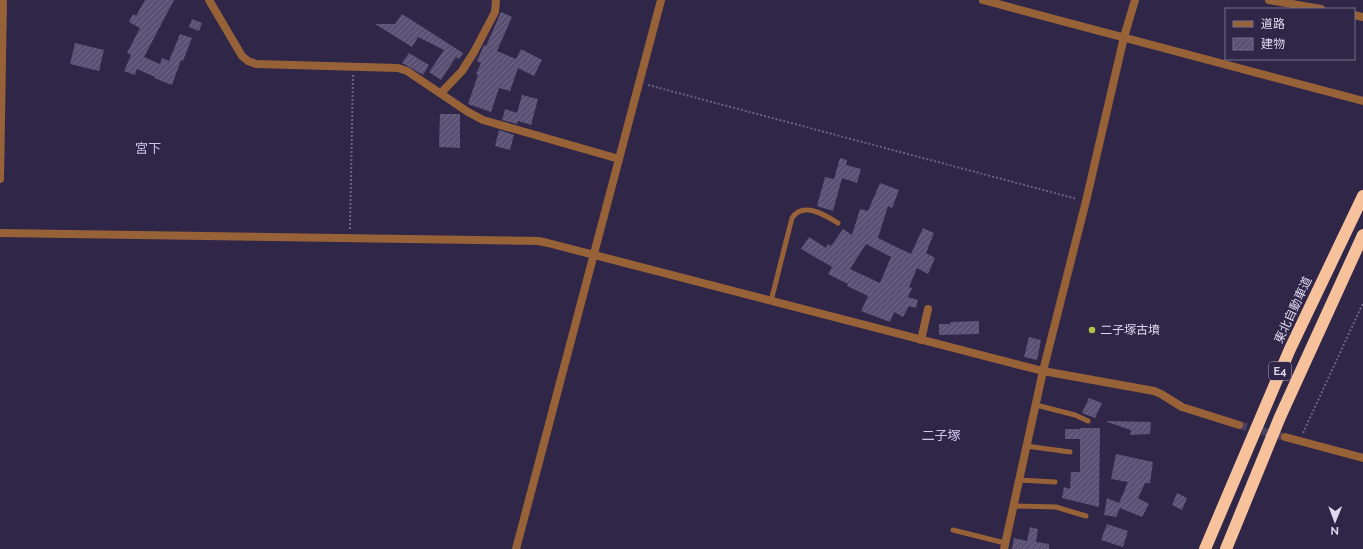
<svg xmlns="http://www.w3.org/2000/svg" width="1363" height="549" font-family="Raleway,'Noto Sans JP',sans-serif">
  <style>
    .building { fill: url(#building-hatch); fill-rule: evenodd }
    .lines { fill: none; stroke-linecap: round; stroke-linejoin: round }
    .street-tunnel { stroke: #4a4160; stroke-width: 8; stroke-dasharray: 8 4; stroke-linecap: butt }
    .path { stroke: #6c6381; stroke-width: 2; stroke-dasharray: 2 2; stroke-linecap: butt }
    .lane { stroke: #986239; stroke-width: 5 }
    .street { stroke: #986239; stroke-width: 8 }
    .highway { stroke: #f7c19c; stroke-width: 12 }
    .poi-dot { fill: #b2c34c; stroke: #302647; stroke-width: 1.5 }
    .labels { text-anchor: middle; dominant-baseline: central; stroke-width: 3; stroke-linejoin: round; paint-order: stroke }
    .shield { fill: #302647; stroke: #aaa3bd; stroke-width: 1 }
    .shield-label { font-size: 11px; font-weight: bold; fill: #ded9ef }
    .street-label { font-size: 12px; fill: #ded9ef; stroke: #302647 }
    .poi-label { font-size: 12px; fill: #ded9ef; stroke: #302647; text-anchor: start }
    .neighbourhood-label { font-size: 13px; fill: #d0c5f0; stroke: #302647 }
  </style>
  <defs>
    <pattern id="building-hatch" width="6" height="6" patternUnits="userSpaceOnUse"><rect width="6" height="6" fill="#5b5175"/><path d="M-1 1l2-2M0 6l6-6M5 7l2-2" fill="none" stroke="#726989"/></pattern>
  </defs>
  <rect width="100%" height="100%" fill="#302647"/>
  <!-- building -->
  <g class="building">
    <polygon points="145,0 174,0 144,57 160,64 162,58 169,61 180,34 192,38 183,61 181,60 172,85 154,78 155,77 137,69 135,75 124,71 131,55 127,53 140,28 129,22 133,14 136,16"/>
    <polygon points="501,12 512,17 497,51 516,59 521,49 542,60 534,76 518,68 510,91 499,88 491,112 468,104 478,75 476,74 481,63 477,61 484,45 486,46"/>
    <polygon points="402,14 463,53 459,59 456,57 441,80 429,72 444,50 418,37 412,47 375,24 395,24"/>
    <polygon points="192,19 202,23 199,31 189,27"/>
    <polygon points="75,43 104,50 99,71 70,64"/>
    <polygon points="409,53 429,65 423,75 402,63"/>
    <polygon points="522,95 538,99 531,125 518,121 517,124 502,120 505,109 517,113"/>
    <polygon points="440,114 460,114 460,148 439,147"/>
    <polygon points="499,130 514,135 510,150 495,146"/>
    <polygon points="840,158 847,160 846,165 861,169 857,183 842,178 833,211 817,206 825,177 834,179"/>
    <path d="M880 183 899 190 892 208 888 206 878 238 911 254 923 228 934 233 926 253 935 258 928 274 917 268 909 287 912 288 908 297 918 300 916 308 909 306 903 317 894 312 890 322 861 311 868 296 847 286 848 284 828 274 832 267 801 249 809 237 826 248 828 244 831 246 843 229 852 235 860 209 868 211ZM866 244 891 257 880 283 850 269Z"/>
    <polygon points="979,321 979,334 939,335 939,324 950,324 950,322"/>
    <polygon points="1029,337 1041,340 1037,360 1024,357"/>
    <polygon points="1089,398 1102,403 1095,418 1082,413"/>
    <polygon points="1107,421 1151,422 1150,434 1130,435 1131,430 1107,422"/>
    <polygon points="1080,428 1100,428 1099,507 1062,498 1064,487 1070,489 1071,472 1080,472 1080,439 1065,439 1065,429 1080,429"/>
    <polygon points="1116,454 1153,462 1150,483 1145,483 1138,498 1149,504 1142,517 1120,508 1116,517 1104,515 1107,498 1119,503 1128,482 1111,479"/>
    <polygon points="1177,493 1187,498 1182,510 1172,505"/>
    <polygon points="1107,524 1128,531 1123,547 1101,540"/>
    <polygon points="1030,527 1038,529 1036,542 1049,544 1049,549 1012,549 1014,538 1027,541"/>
  </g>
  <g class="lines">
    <!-- street-tunnel -->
    <polyline class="street-tunnel" points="1239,425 1285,437"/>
    <!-- path -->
    <g class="path">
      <polyline points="648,85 1077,199"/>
      <polyline points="350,229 353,75"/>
      <polyline points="1303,433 1363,303"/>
    </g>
    <!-- lane -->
    <g class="lane">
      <path d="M771 301 792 218C803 201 825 215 838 223"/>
      <polyline points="1036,405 1075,415 1088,421"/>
      <polyline points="1026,446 1070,452"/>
      <polyline points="1019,480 1055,482"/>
      <polyline points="1013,506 1056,507 1086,516"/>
      <polyline points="953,530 1005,543"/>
    </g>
    <!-- street -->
    <g class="street">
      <polyline points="209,0 242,56 248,61 256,64 398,68 407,71 468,112 483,120 619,159"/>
      <polyline points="983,0 1363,101"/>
      <polyline points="1269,0 1321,9"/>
      <polyline points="1354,15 1363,17"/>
      <polyline points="441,93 462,71 474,52 495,12 496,0"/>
      <polyline points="0,179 3,0"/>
      <polyline points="0,233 538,241 548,243 1043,371 1154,391 1161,394 1182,407 1239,425"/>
      <polyline points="921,340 928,309"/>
      <polyline points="1285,437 1363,458"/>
      <polyline points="516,549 661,0"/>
      <polyline points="1004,549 1043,371 1086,201 1124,37 1135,0"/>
    </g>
    <!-- highway -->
    <g class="highway">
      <polyline points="1205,549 1290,349 1363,196"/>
      <polyline points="1226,549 1280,417 1363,235"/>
    </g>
  </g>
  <!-- markers -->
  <circle class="poi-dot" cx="1092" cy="330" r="4"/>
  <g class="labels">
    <!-- shield labels -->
    <rect class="shield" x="1269" y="362" width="22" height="18" rx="3"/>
    <g class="shield-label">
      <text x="1280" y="371">E4</text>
    </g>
    <!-- street labels -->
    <g class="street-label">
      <text transform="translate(1293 310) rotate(-65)">東北自動車道</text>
    </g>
    <!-- poi labels -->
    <g class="poi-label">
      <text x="1100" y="330">二子塚古墳</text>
    </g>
    <!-- neighbourhood labels -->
    <g class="neighbourhood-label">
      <text x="148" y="148">宮下</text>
      <text x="941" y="435">二子塚</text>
    </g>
  </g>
  <!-- legend -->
  <rect x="1225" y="8" width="130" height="52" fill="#302647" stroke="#766e8a"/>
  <rect x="1233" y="21" width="20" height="6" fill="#986239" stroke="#766e8a"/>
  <text x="1261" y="28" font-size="12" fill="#ded9ef">道路</text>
  <rect x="1233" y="38" width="20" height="12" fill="url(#building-hatch)" stroke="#766e8a"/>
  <text x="1261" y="48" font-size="12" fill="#ded9ef">建物</text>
  <!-- north arrow -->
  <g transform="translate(1335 521) rotate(181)" stroke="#302647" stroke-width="3" paint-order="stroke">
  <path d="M0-3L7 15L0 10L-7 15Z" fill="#ded9ef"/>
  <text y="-6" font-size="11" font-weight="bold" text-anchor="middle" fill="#ded9ef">N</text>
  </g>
</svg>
